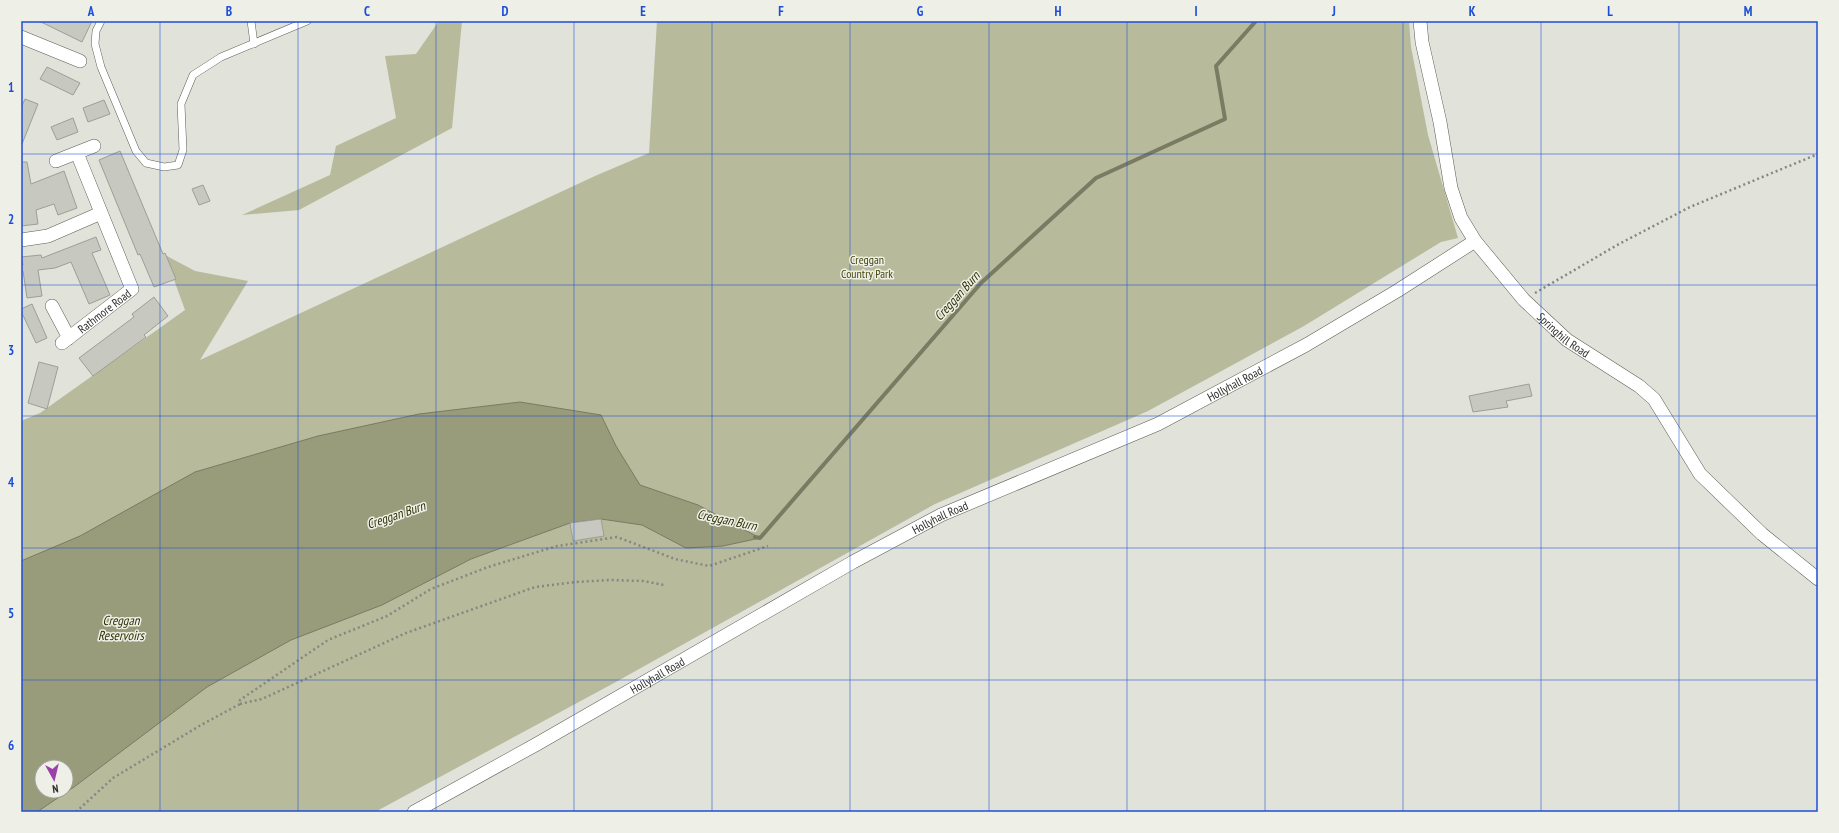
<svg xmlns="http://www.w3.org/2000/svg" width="1839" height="833" font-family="'PT Sans Narrow',sans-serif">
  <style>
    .green { fill: #b7ba9b; fill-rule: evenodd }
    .water { fill: #999c7b; stroke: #797b63; fill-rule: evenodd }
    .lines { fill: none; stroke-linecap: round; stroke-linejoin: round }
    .stream { stroke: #797b63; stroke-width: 4 }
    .building { fill: #c7c8c0; stroke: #9d9e96 }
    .service-casing { stroke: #5d5e56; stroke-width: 8 }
    .minor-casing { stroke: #5d5e56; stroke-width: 14 }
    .path { stroke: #868781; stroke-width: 2.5; stroke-dasharray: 2 3; stroke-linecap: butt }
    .service { stroke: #fff; stroke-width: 7 }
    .minor { stroke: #fff; stroke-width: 13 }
    .grid { fill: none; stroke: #1d4ed8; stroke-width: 1; stroke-opacity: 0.55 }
    .labels { text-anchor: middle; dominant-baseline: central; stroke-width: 3; stroke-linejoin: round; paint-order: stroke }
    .park-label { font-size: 12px; fill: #46490f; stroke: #eeefe6 }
    .street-label { font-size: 12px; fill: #2e2e2b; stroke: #eeefe6 }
    .water-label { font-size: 13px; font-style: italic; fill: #2e3004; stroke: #eeefe6 }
    .neatline { fill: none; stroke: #1d4ed8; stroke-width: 1.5 }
    .grid-label { font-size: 13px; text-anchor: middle; font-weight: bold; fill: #1d4ed8 }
  </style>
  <rect width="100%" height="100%" fill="#e1e2d9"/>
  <!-- green -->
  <g class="green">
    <polygon points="439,21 462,21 452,128 299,210 242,215 330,175 336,146 396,118 385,56 416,54"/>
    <path d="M657 21H1409L1411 47 1428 135 1458 238 1441 242 1304 326 1148 411 935 504 614 683 375 812H21V421L40 413 185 310 165 255 195 271 248 281 200 360 595 176 649 153ZM42 767H66V791H42Z"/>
  </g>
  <!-- water -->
  <path class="water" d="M520 402 601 415 616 446 640 485 698 505 760 538 723 546 686 548 642 525 601 519 570 523 471 559 382 605 291 640 207 687 74 787 37 812H21V561L80 536 195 472 318 436 419 414ZM42 767H66V791H42Z"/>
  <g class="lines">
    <!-- stream -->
    <polyline class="stream" points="755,537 760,538 981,283 1096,178 1225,119 1216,66 1256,21"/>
  </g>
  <!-- building -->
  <g class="building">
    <polygon points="39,21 92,21 82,42"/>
    <polygon points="47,67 80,83 73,95 40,79"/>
    <polygon points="25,99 38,104 22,144 21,108"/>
    <polygon points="104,100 110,114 88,122 83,108"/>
    <polygon points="73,118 78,132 57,140 51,127"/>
    <polygon points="120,151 163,254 165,253 176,279 154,287 140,254 138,255 99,160"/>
    <polygon points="21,162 27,162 31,184 64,171 77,208 58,215 54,204 36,210 38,224 21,226"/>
    <polygon points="203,185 210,201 199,205 192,189"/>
    <polygon points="96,237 101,250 92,253 110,295 89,304 71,262 55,268 38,270 42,296 27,298 23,271 21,272 21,266 23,265 21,257 41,255 42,258"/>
    <polygon points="154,297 168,316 144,335 146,337 93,376 79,358 134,317 132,314"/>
    <polygon points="32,304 47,338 36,343 21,311 21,309"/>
    <polygon points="39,362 58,367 47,409 28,403"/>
    <polygon points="1529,384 1532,396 1506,401 1508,407 1473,412 1469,396"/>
    <polygon points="601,519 604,536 573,541 570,523"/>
  </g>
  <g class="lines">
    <!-- service casing -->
    <g class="service-casing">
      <g id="service">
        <polyline points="101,21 96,31 95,44 101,67 136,151 146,163 164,167 178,165 183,150 181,104 193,75 221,57 307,21"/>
        <polyline points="251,21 254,44"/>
      </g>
    </g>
    <!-- minor casing -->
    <g class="minor-casing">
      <g id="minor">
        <path id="s1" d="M1420 21 1422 42 1440 122 1451 188 1461 218 1475 241 1524 300 1567 340 1639 386 1654 399 1700 474 1762 534 1818 579"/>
        <polyline points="21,37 80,61"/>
        <polyline points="56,161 94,146"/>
        <polyline points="21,240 48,236 101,213"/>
        <polyline points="52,306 69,338"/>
        <path id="s2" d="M62 343 132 289 77 153"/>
        <path id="s3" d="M414 812 537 744 853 562 941 515 1158 424 1306 345 1397 291 1475 241"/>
      </g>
    </g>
    <!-- path -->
    <g class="path">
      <polyline points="1535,293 1619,244 1690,207 1818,154"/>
      <polyline points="240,704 262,699 406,633 535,587 576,582 610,580 643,581 664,585"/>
      <polyline points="76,812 113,778 201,725 240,704 240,700 328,640 387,616 431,589 488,567 557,546 617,537 675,559 709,566 768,546"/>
    </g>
    <!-- service -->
    <use href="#service" class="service"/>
    <!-- minor -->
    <use href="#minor" class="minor"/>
  </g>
  <!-- grid -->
  <path class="grid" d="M160 21V812M298 21V812M436 21V812M574 21V812M712 21V812M850 21V812M989 21V812M1127 21V812M1265 21V812M1403 21V812M1541 21V812M1679 21V812M21 154H1818M21 285H1818M21 416H1818M21 548H1818M21 680H1818"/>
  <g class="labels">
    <!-- park labels -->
    <g class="park-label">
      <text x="867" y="259">Creggan<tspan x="867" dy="14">Country Park</tspan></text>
    </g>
    <!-- street labels -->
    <g class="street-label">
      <text stroke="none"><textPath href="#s2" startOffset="53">Rathmore Road</textPath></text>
      <text stroke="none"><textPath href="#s1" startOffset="358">Springhill Road</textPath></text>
      <text stroke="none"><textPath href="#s3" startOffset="927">Hollyhall Road</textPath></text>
      <text stroke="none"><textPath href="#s3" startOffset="603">Hollyhall Road</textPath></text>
      <text stroke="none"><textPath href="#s3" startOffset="279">Hollyhall Road</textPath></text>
    </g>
    <!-- water labels -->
    <g class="water-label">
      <text transform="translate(957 296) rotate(-48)">Creggan Burn</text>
      <text transform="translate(396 515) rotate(-19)">Creggan Burn</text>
      <text transform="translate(727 520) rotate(12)">Creggan Burn</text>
      <text x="121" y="620">Creggan<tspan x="121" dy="15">Reservoirs</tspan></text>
    </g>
  </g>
  <!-- border -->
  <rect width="1839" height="833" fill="none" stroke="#eeefe6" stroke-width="44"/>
  <!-- north arrow -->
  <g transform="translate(54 779) rotate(172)"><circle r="19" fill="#eeefe6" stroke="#a1a29b"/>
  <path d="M0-3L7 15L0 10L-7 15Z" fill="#9b3fa9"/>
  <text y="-6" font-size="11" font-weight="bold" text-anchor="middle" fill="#2e2e2b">N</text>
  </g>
  <rect x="22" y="22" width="1795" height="789" class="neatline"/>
  <g class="grid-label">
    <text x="91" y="16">A</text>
    <text x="229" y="16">B</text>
    <text x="367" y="16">C</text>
    <text x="505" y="16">D</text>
    <text x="643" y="16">E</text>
    <text x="781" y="16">F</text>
    <text x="920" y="16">G</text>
    <text x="1058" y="16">H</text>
    <text x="1196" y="16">I</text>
    <text x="1334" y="16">J</text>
    <text x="1472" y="16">K</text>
    <text x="1610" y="16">L</text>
    <text x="1748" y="16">M</text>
    <text x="11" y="92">1</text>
    <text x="11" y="224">2</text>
    <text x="11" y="355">3</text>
    <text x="11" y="487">4</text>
    <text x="11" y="618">5</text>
    <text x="11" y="750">6</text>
  </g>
</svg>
